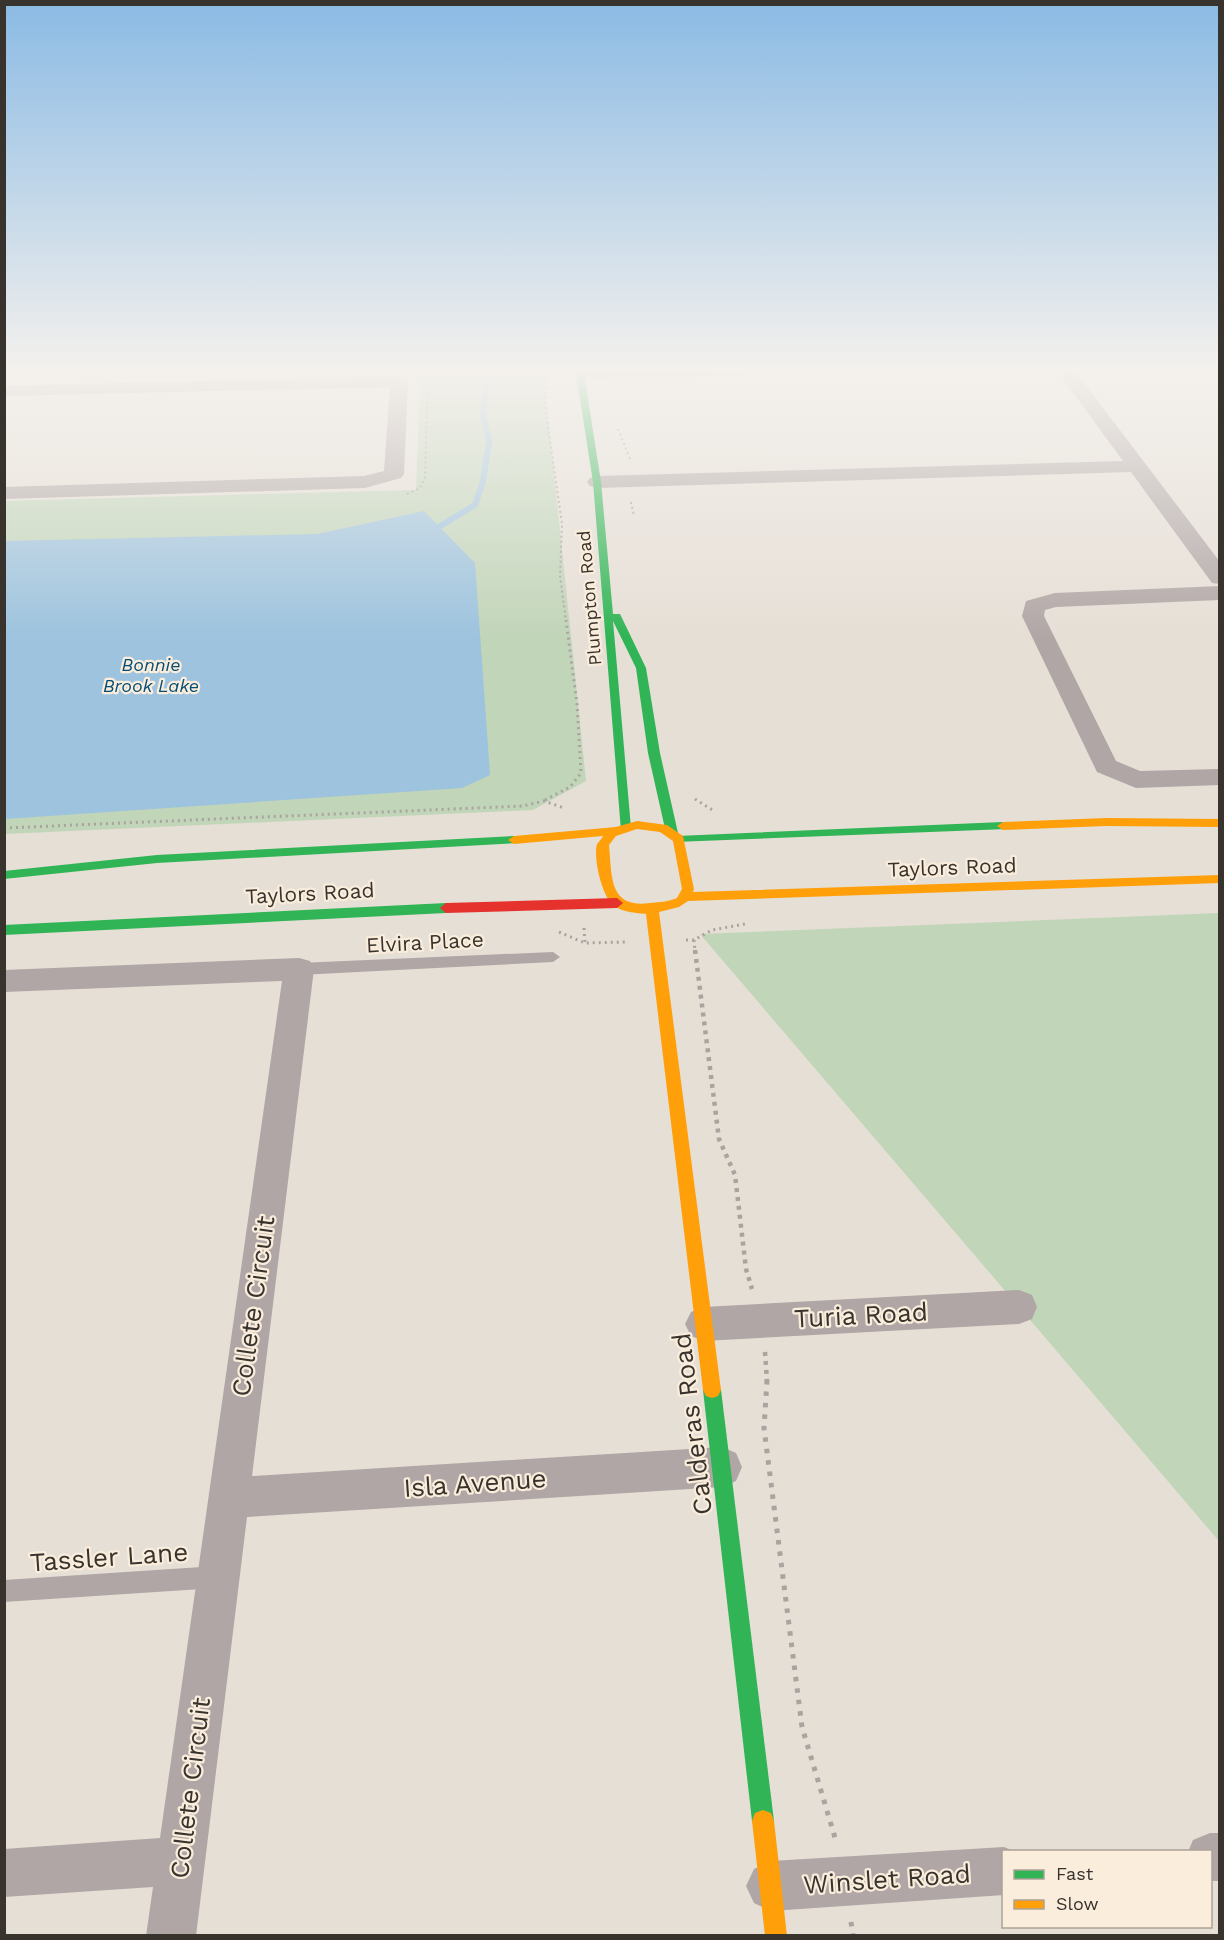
<svg xmlns="http://www.w3.org/2000/svg" width="1224" height="1940" font-family="'Work Sans',sans-serif">
  <style>
    .green { fill: #c1d5b9 }
    .water { fill: #9dc3de }
    .lines { fill: none; stroke-linecap: round; stroke-linejoin: round }
    .stream { stroke: #9dc3de; stroke-width: 6 }
    .path-far3 { stroke: #aaa39f; stroke-width: 2; stroke-dasharray: 2 3; stroke-linecap: butt }
    .path-far2 { stroke: #aaa39f; stroke-width: 3; stroke-dasharray: 2 4; stroke-linecap: butt }
    .path-far1 { stroke: #aaa39f; stroke-width: 4.5; stroke-dasharray: 4 5; stroke-linecap: butt }
    .path { stroke: #aaa39f; stroke-width: 5; stroke-dasharray: 4.5 7; stroke-linecap: butt }
    .lane { fill: #b0a6a5; fill-rule: evenodd }
    .street { fill: #b0a6a5; fill-rule: evenodd }
    .fast { fill: #30b455; fill-rule: evenodd }
    .slow { fill: #ff9f0a; fill-rule: evenodd }
    .jam { fill: #e5322d; fill-rule: evenodd }
    .labels { text-anchor: middle; dominant-baseline: central; stroke-width: 4.5; stroke-linejoin: round; paint-order: stroke }
    .far-street-label { font-size: 18px; fill: #38332d; stroke: #faeddc }
    .far-water-label { font-size: 18px; font-style: italic; fill: #044d75; stroke: #faeddc }
    .street-label { font-size: 21px; fill: #38332d; stroke: #faeddc }
    .near-street-label { font-size: 26px; fill: #38332d; stroke: #faeddc }
  </style>
  <rect width="100%" height="100%" fill="#e6dfd6"/>
  <!-- green -->
  <g class="green">
    <polygon points="421,367 543,367 586,781 533,810 5,834 4,501 416,490"/>
    <polygon points="1219,913 1219,1541 700,934"/>
  </g>
  <!-- water -->
  <polygon class="water" points="424,511 475,563 490,775 462,788 5,819 5,541 317,534"/>
  <g class="lines">
    <!-- stream -->
    <polyline class="stream" points="432,531 475,505 483,481 489,442 483,414 488,367"/>
    <!-- path-far3 -->
    <g class="path-far3">
      <polyline points="546,367 545,405 562,524 560,576 566,621"/>
      <polyline points="618,429 631,461"/>
      <polyline points="407,494 420,488 425,478 428,367"/>
      <polyline points="631,502 634,516"/>
    </g>
    <!-- path-far2 -->
    <g class="path-far2">
      <polyline points="695,799 714,811"/>
      <polyline points="545,800 570,787 581,773 577,704 566,620"/>
      <polyline points="4,828 523,806 544,801 564,808"/>
      <polyline points="584,928 585,943"/>
      <polyline points="559,932 585,943 625,942"/>
      <polyline points="686,940 694,940 712,930 745,924"/>
      <polyline points="694,940 695,951"/>
    </g>
    <!-- path-far1 -->
    <g class="path-far1">
      <polyline points="695,950 719,1139 735,1175 746,1269 752,1289"/>
      <polyline points="765,1352 767,1381"/>
    </g>
    <!-- path -->
    <g class="path">
      <polyline points="767,1380 764,1428 802,1727 836,1841"/>
      <polyline points="851,1922 853,1936"/>
    </g>
    <!-- lane -->
    <g class="lane">
      <polygon points="553,952 560,957 553,962 299,975 292,969 299,963"/>
      <polygon points="217,1566 225,1569 228,1577 225,1585 217,1588 4,1602 4,1580"/>
    </g>
    <!-- street -->
    <g class="street">
      <polygon points="668,367 886,367 877,372 581,379 572,374 581,369"/>
      <polygon points="1054,367 1072,367 1220,562 1220,584 1212,583 1131,472 597,488 590,486 587,482 590,478 597,476 1123,461"/>
      <polygon points="399,376 408,381 404,474 401,478 365,488 4,499 4,487 364,476 384,471 390,387 4,396 4,386"/>
      <polygon points="1220,586 1220,600 1056,607 1045,610 1044,616 1116,761 1140,771 1220,769 1220,785 1136,788 1097,772 1022,616 1026,601 1055,593"/>
      <polygon points="299,958 310,961 314,969 252,1476 722,1447 736,1453 742,1467 736,1481 722,1487 247,1517 196,1936 146,1936 153,1887 4,1897 4,1849 160,1838 282,981 4,992 4,970"/>
      <polygon points="1019,1290 1032,1295 1037,1307 1032,1319 1019,1324 704,1341 691,1336 685,1324 691,1312 704,1307"/>
      <polygon points="1210,1833 1220,1833 1220,1881 1210,1881 1210,1852 1188,1852 1193,1840"/>
      <polygon points="1004,1847 1016,1852 1004,1852 1004,1895 771,1911 754,1903 746,1886 754,1869 771,1861"/>
    </g>
    <!-- fast -->
    <g class="fast">
      <polygon points="575,367 583,367 601,482 613,614 620,614 621,616 646,668 660,753 678,833 677,836 1003,822 1009,826 1007,829 675,842 674,836 668,836 666,833 648,753 636,668 613,621 631,828 629,831 621,831 593,482"/>
      <polygon points="514,836 518,837 520,840 518,843 157,863 4,879 4,871 157,855"/>
      <polygon points="446,903 452,908 446,913 4,935 4,925"/>
      <polygon points="712,1382 718,1384 721,1390 774,1821 771,1829 763,1832 755,1829 752,1821 703,1390 706,1384"/>
    </g>
    <!-- slow -->
    <g class="slow">
      <polygon points="1106,818 1220,819 1220,827 1106,826 1003,830 997,826 1003,822"/>
      <path d="M637 821 667 825 683 836 694 889 693 892 1220 875V883L688 901 679 907 659 912 721 1390 718 1396 712 1398 706 1396 703 1390 646 914C636 913 623 912 614 906 602 897 593 858 597 844 598 843 603 837 603 836L514 844 508 840 514 836 616 827ZM637 829 660 832 673 841 682 889 677 898C668 902 659 902 650 903 608 909 612 875 609 845L616 836Z"/>
      <polygon points="763,1810 771,1813 774,1821 787,1936 765,1936 752,1821 755,1813"/>
    </g>
    <!-- jam -->
    <polygon class="jam" points="617,898 623,903 617,908 446,913 440,908 446,903"/>
  </g>
  <!-- sky -->
  <linearGradient id="sky" x2="0" y2="1"><stop stop-color="#8abae4"/><stop offset="0.58" stop-color="#f4f1ed"/><stop offset="1" stop-color="#f4f1ed" stop-opacity="0"/></linearGradient>
  <rect width="1224" height="638" fill="url(#sky)"/>
  <g class="labels">
    <!-- far-street labels -->
    <g class="far-street-label">
      <text transform="translate(589 598) rotate(-95)">Plumpton Road</text>
    </g>
    <!-- far-water labels -->
    <g class="far-water-label">
      <text x="151" y="664">Bonnie<tspan x="151" dy="21">Brook Lake</tspan></text>
    </g>
    <!-- street labels -->
    <g class="street-label">
      <text transform="translate(952 867) rotate(-2)">Taylors Road</text>
      <text transform="translate(310 893) rotate(-3)">Taylors Road</text>
      <text transform="translate(425 942) rotate(-3)">Elvira Place</text>
    </g>
    <!-- near-street labels -->
    <g class="near-street-label">
      <text transform="translate(253 1306) rotate(-82)">Collete Circuit</text>
      <text transform="translate(861 1315) rotate(-3)">Turia Road</text>
      <text transform="translate(692 1424) rotate(-97)">Calderas Road</text>
      <text transform="translate(475 1483) rotate(-4)">Isla Avenue</text>
      <text transform="translate(109 1557) rotate(-4)">Tassler Lane</text>
      <text transform="translate(190 1788) rotate(-83)">Collete Circuit</text>
      <text transform="translate(887 1879) rotate(-4)">Winslet Road</text>
    </g>
  </g>
  <!-- border -->
  <rect width="1224" height="1940" fill="none" stroke="#38332d" stroke-width="12"/>
  <!-- legend -->
  <rect x="1002" y="1850" width="210" height="78" fill="#faeddc" stroke="#aca396" stroke-width="1.5"/>
  <rect x="1014" y="1870" width="30" height="9" fill="#30b455" stroke="#aca396" stroke-width="1.5"/>
  <text x="1056" y="1880" font-size="18" fill="#38332d">Fast</text>
  <rect x="1014" y="1900" width="30" height="9" fill="#ff9f0a" stroke="#aca396" stroke-width="1.5"/>
  <text x="1056" y="1910" font-size="18" fill="#38332d">Slow</text>
</svg>
